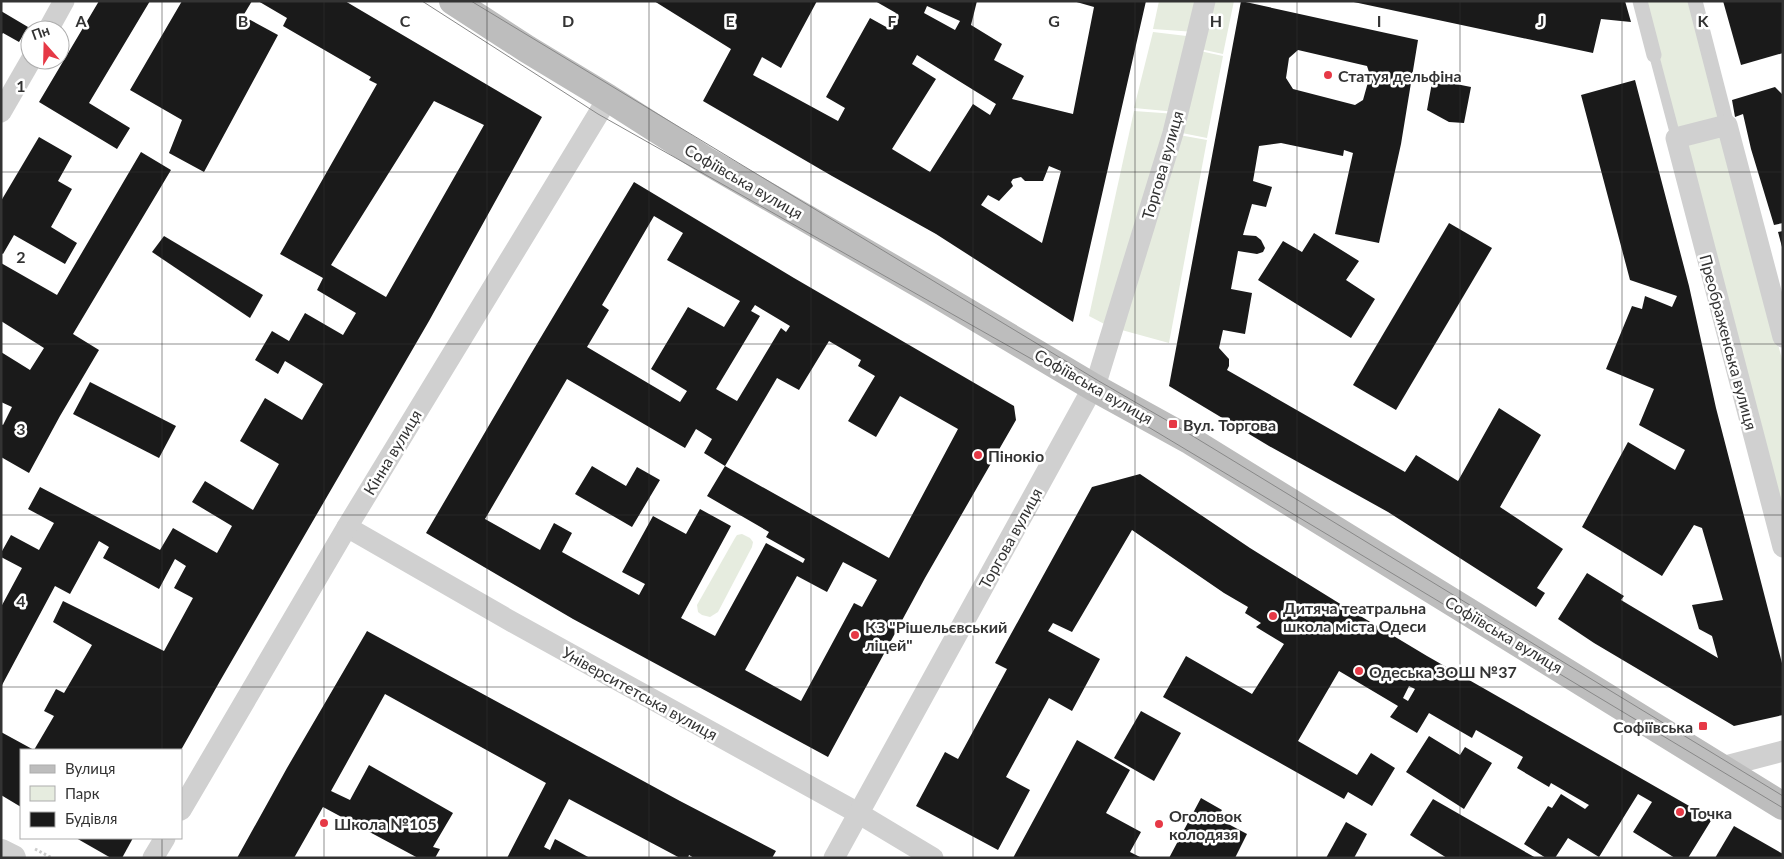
<svg xmlns="http://www.w3.org/2000/svg" width="1784" height="859" font-family="Lato,sans-serif">
  <style>
    .green { fill: #e6ecdf }
    .building { fill: #1a1a1a; fill-rule: evenodd }
    .lines { fill: none; stroke-linecap: round; stroke-linejoin: round }
    .path { stroke: #cdcdcd; stroke-width: 3; stroke-dasharray: 2.5 2.5; stroke-linecap: butt }
    .service { stroke: #d0d0d0; stroke-width: 10 }
    .pedestrian { stroke: #d0d0d0; stroke-width: 15 }
    .minor { stroke: #d0d0d0; stroke-width: 21 }
    .tertiary { stroke: #d0d0d0; stroke-width: 26 }
    .secondary { stroke: #bdbdbd; stroke-width: 28 }
    .tram { stroke: #888; stroke-width: 1 }
    .grid { fill: none; stroke: #333; stroke-width: 1; stroke-opacity: 0.55 }
    .poi-dot { fill: #e63946; stroke: #fff; stroke-width: 2 }
    .labels { text-anchor: middle; dominant-baseline: central; stroke-width: 5; stroke-linejoin: round; paint-order: stroke }
    .poi-label { font-size: 16px; font-weight: bold; fill: #333; stroke: #fff; text-anchor: start }
    .street-label { font-size: 16px; fill: #333; stroke: #fff }
    .grid-label { font-size: 16px; text-anchor: middle; font-weight: bold; fill: #333; stroke: #fff; stroke-width: 5; stroke-linejoin: round; paint-order: stroke }
  </style>
  <rect width="100%" height="100%" fill="#fff"/>
  <!-- green -->
  <g class="green">
    <polygon points="1159,1 1203,1 1195,32 1153,29"/>
    <polygon points="1211,1 1234,1 1223,54 1200,49"/>
    <polygon points="1645,1 1690,1 1719,122 1678,132"/>
    <polygon points="1153,32 1195,37 1177,112 1134,108"/>
    <polygon points="1200,51 1223,56 1207,138 1182,133"/>
    <polygon points="1134,111 1176,114 1110,327 1089,316"/>
    <polygon points="1722,132 1783,363 1783,527 1683,142"/>
    <polygon points="1179,135 1207,140 1169,343 1118,329"/>
    <polygon points="742,534 750,538 753,542 752,547 718,612 710,617 702,615 698,612 697,605 735,538 737,535"/>
  </g>
  <!-- building -->
  <g class="building">
    <polygon points="99,1 150,1 89,103 130,128 117,149 39,102"/>
    <polygon points="182,1 252,1 243,16 278,35 204,172 169,153 182,120 130,90"/>
    <path d="M258 1H345L542 117 429 321 220 681 181 750H34L54 716 44 711 56 689 64 693 92 645 53 622 63 601 164 651 193 598 174 588 186 566 175 559 159 589 103 558 109 547 99 541 70 594 55 586 1 687V607L22 568 1 557V553L11 535 39 550 54 523 28 509 40 487 160 550 173 528 217 553 232 526 192 502 205 481 253 510 279 464 240 441 265 398 302 420 323 384 285 361 278 374 255 360 272 331 289 341 305 313 343 335 356 313 317 290 323 278 280 254 377 84 369 80 371 77 283 26 287 18ZM434 101 484 125 386 297 331 265Z"/>
    <path d="M654 1H817L781 68 762 57 753 75 838 121 845 108 826 97 870 18 888 28 896 13 875 1H977L971 25 1002 44 994 60 1024 76 1012 99 1073 114 1094 7 1073 1H1146L1073 322 936 234 832 176 703 101 731 49ZM927 6 960 21 955 30 924 13ZM917 55 996 104 990 115 973 104 930 172 892 149 936 79 912 64ZM1049 166 1061 171 1042 243 981 205 988 195 999 201 1013 186 1011 182 1013 179 1021 177 1025 181H1043Z"/>
    <path d="M1241 1 1418 40 1401 144 1379 243 1335 234 1353 153 1344 150 1343 156 1281 143 1259 146 1253 181 1272 187 1266 207 1252 204 1243 235 1256 236 1261 240 1265 248 1263 252 1257 254 1238 251 1231 289 1252 293 1245 334 1223 330 1219 348 1229 359V366L1227 370 1405 472 1416 455 1458 481 1499 408 1541 435 1500 507 1563 549 1537 588 1545 593 1536 607 1388 512 1269 446 1169 386ZM1298 50 1367 66 1370 75 1363 100 1355 105 1293 89 1286 78 1289 58Z"/>
    <polygon points="1349,1 1625,1 1631,22 1601,19 1593,53"/>
    <polygon points="1723,1 1783,1 1783,53 1741,65"/>
    <polygon points="1,11 28,27 19,42 3,33 1,35"/>
    <polygon points="1433,77 1451,78 1451,83 1471,87 1464,123 1449,122 1427,110"/>
    <polygon points="1635,80 1689,286 1716,408 1783,667 1783,715 1734,726 1594,643 1558,619 1587,573 1624,596 1621,600 1718,658 1712,636 1699,629 1692,605 1723,600 1702,528 1694,525 1662,576 1582,527 1628,442 1675,470 1685,450 1639,425 1654,389 1606,369 1632,306 1642,309 1645,296 1672,307 1677,296 1630,280 1581,95"/>
    <polygon points="1775,87 1783,95 1783,223 1774,225 1751,149 1743,114 1735,117 1732,100"/>
    <polygon points="39,137 72,156 58,181 72,189 51,227 77,243 65,264 14,235 3,254 1,253 1,201"/>
    <polygon points="141,152 171,170 73,334 99,350 60,416 29,473 1,457 1,424 3,425 12,407 1,402 1,352 30,370 44,348 1,321 1,263 57,295"/>
    <path d="M634 182 794 278 1014 406 1016 420 925 578 828 757 573 619 426 533 529 357ZM654 216 683 233 667 260 740 301 724 327 688 307 651 369 687 391 680 402 587 347 609 310 602 305ZM755 305 790 326 786 332 781 328 737 401 716 389 760 316 751 311ZM829 341 861 360 858 366 875 376 848 421 876 437 900 396 958 429 889 558 725 466 707 496 769 532 766 537 805 559 803 563 766 543 715 636 681 618 731 526 700 509 686 534 653 516 622 572 645 584 639 595 562 552 572 533 554 523 540 550 485 519 567 379 685 448 696 429 712 439 704 453 725 466 777 378 799 390ZM843 562 877 580 862 607 854 603 801 701 745 670 797 576 827 592Z"/>
    <polygon points="1449,223 1492,248 1396,410 1353,385"/>
    <polygon points="1783,231 1783,247 1782,247 1778,232"/>
    <polygon points="1314,233 1359,261 1346,280 1375,299 1351,338 1258,280 1283,241 1302,252"/>
    <polygon points="164,236 263,295 250,318 152,252"/>
    <polygon points="90,382 176,426 159,458 73,414"/>
    <polygon points="592,466 626,486 637,467 660,480 632,527 575,494"/>
    <path d="M1140 474 1250 548 1342 605 1427 656 1712 819 1688 858H1675L1633 832 1652 802 1638 794 1599 857 1568 838 1555 858H1546L1524 844 1548 806 1552 808 1561 794 1585 809 1589 805 1551 783 1549 787 1517 768 1523 757 1476 730 1472 738 1429 713 1417 733 1390 717 1398 706 1339 671 1298 741 1357 775 1371 753 1395 768 1372 806 1348 792 1344 799 1163 697 1186 656 1252 694 1284 644 1256 627 1261 623 1245 613 1248 607 1224 593 1132 530 1072 632 1053 623 1048 631 1100 659 1072 711 1049 698 1006 777 1030 790 998 850 916 806 945 752 958 759 1007 669 995 663 1092 487ZM1409 686 1415 689 1408 701 1403 698Z"/>
    <polygon points="367,631 680,801 776,851 772,858 694,858 689,855 688,858 680,858 569,799 544,847 550,850 555,839 590,858 507,858 546,783 385,694 331,791 350,800 369,765 453,813 433,847 440,849 435,858 418,858 323,807 294,858 237,858 287,768"/>
    <polygon points="1141,711 1181,733 1154,781 1114,758"/>
    <polygon points="1,732 34,750 21,750 21,807 1,795"/>
    <polygon points="1429,736 1460,755 1465,747 1492,763 1464,809 1406,772"/>
    <polygon points="1077,740 1130,770 1106,813 1141,832 1130,852 1142,858 1013,858"/>
    <polygon points="1201,798 1222,810 1217,818 1247,834 1235,858 1169,858"/>
    <polygon points="1433,799 1536,858 1447,858 1410,835"/>
    <polygon points="1346,822 1367,834 1354,858 1326,858"/>
    <polygon points="1734,826 1783,854 1783,858 1715,858"/>
    <polygon points="76,838 133,838 122,858 111,858"/>
  </g>
  <g class="lines">
    <!-- path -->
    <polyline class="path" points="35,849 52,858"/>
    <!-- service -->
    <polyline class="service" points="1654,55 1676,138"/>
    <!-- pedestrian -->
    <g class="pedestrian">
      <polyline points="1640,1 1654,55"/>
      <polyline points="1695,1 1727,125"/>
    </g>
    <!-- minor -->
    <g class="minor">
      <polyline points="48,30 64,1"/>
      <polyline points="1,112 31,60"/>
      <polyline points="1783,337 1727,125 1676,138 1783,547"/>
      <polyline points="347,527 507,619 858,813 933,858"/>
      <polyline points="1722,767 1783,751"/>
      <polyline points="181,810 347,527 608,98"/>
      <polyline points="153,858 165,838"/>
      <polyline points="834,858 1097,380 1173,133 1205,1"/>
    </g>
    <!-- tertiary -->
    <polyline class="tertiary" points="1,852 13,858"/>
    <!-- secondary -->
    <polyline class="secondary" points="453,1 527,49 608,98 705,160 930,290 1093,387 1191,441 1783,806"/>
    <!-- tram -->
    <g class="tram">
      <polyline points="422,1 598,114 1090,392 1783,808"/>
      <polyline points="471,1 1097,380 1173,424 1783,796"/>
    </g>
  </g>
  <!-- grid -->
  <path class="grid" d="M162 1V750M324 1V858M487 1V858M649 1V858M811 1V858M973 1V858M1135 1V858M1297 1V858M1460 1V858M1622 1V858M1 172H1783M1 344H1783M1 515H1783M1 687H1783M162 838V858"/>
  <!-- markers -->
  <g class="poi-dot">
    <circle cx="1328" cy="75" r="5"/>
    <rect x="1168" y="419" width="10" height="10" rx="2.5"/>
    <circle cx="978" cy="455" r="5"/>
    <circle cx="1273" cy="616" r="5"/>
    <circle cx="855" cy="635" r="5"/>
    <circle cx="1359" cy="671" r="5"/>
    <rect x="1698" y="721" width="10" height="10" rx="2.5"/>
    <circle cx="1680" cy="812" r="5"/>
    <circle cx="324" cy="823" r="5"/>
    <circle cx="1159" cy="824" r="5"/>
  </g>
  <g class="labels">
    <!-- poi labels -->
    <g class="poi-label">
      <text x="1338" y="75">Статуя дельфіна</text>
      <text x="1183" y="424">Вул. Торгова</text>
      <text x="988" y="455">Пінокіо</text>
      <text x="1283" y="607">Дитяча театральна<tspan x="1283" dy="18">школа міста Одеси</tspan></text>
      <text x="865" y="626">КЗ "Рішельєвський<tspan x="865" dy="18">ліцей"</tspan></text>
      <text x="1369" y="671">Одеська ЗОШ №37</text>
      <text x="1693" y="726" text-anchor="end">Софiïвська</text>
      <text x="1690" y="812">Точка</text>
      <text x="1169" y="815">Оголовок<tspan x="1169" dy="18">колодязя</tspan></text>
      <text x="334" y="823">Школа №105</text>
    </g>
    <!-- street labels -->
    <g class="street-label">
      <text transform="translate(1162 165) rotate(-74)">Торгова вулиця</text>
      <text transform="translate(744 181) rotate(30)">Софіївська вулиця</text>
      <text transform="translate(1729 342) rotate(75)">Преображенська вулиця</text>
      <text transform="translate(1094 386) rotate(30)">Софіївська вулиця</text>
      <text transform="translate(392 452) rotate(-59)">Кінна вулиця</text>
      <text transform="translate(1010 538) rotate(-61)">Торгова вулиця</text>
      <text transform="translate(1504 634) rotate(31)">Софіївська вулиця</text>
      <text transform="translate(640 693) rotate(29)">Університетська вулиця</text>
    </g>
  </g>
  <g class="grid-label">
    <text x="81" y="27">A</text>
    <text x="243" y="27">B</text>
    <text x="405" y="27">C</text>
    <text x="568" y="27">D</text>
    <text x="730" y="27">E</text>
    <text x="892" y="27">F</text>
    <text x="1054" y="27">G</text>
    <text x="1216" y="27">H</text>
    <text x="1379" y="27">I</text>
    <text x="1541" y="27">J</text>
    <text x="1703" y="27">K</text>
    <text x="21" y="92">1</text>
    <text x="21" y="263">2</text>
    <text x="21" y="435">3</text>
    <text x="21" y="607">4</text>
  </g>
  <!-- border -->
  <rect width="1784" height="859" fill="none" stroke="#333333" stroke-width="5"/>
  <!-- legend -->
  <rect x="20" y="749" width="162" height="90" fill="#ffffff" stroke="#adadad"/>
  <rect x="30" y="765" width="25" height="8" fill="#bdbdbd" stroke="#adadad"/>
  <text x="65" y="774" font-size="15" fill="#333333">Вулиця</text>
  <rect x="30" y="786" width="25" height="15" fill="#e6ecdf" stroke="#adadad"/>
  <text x="65" y="799" font-size="15" fill="#333333">Парк</text>
  <rect x="30" y="812" width="25" height="15" fill="#1a1a1a" stroke="#adadad"/>
  <text x="65" y="824" font-size="15" fill="#333333">Будівля</text>
  <!-- north arrow -->
  <g transform="translate(45 45) rotate(340)"><circle r="24" fill="#ffffff" stroke="#adadad"/>
  <path d="M0-4L9 19L0 12L-9 19Z" fill="#e63946"/>
  <text y="-8" font-size="14" font-weight="bold" text-anchor="middle" fill="#333333">Пн</text>
  </g>
</svg>
